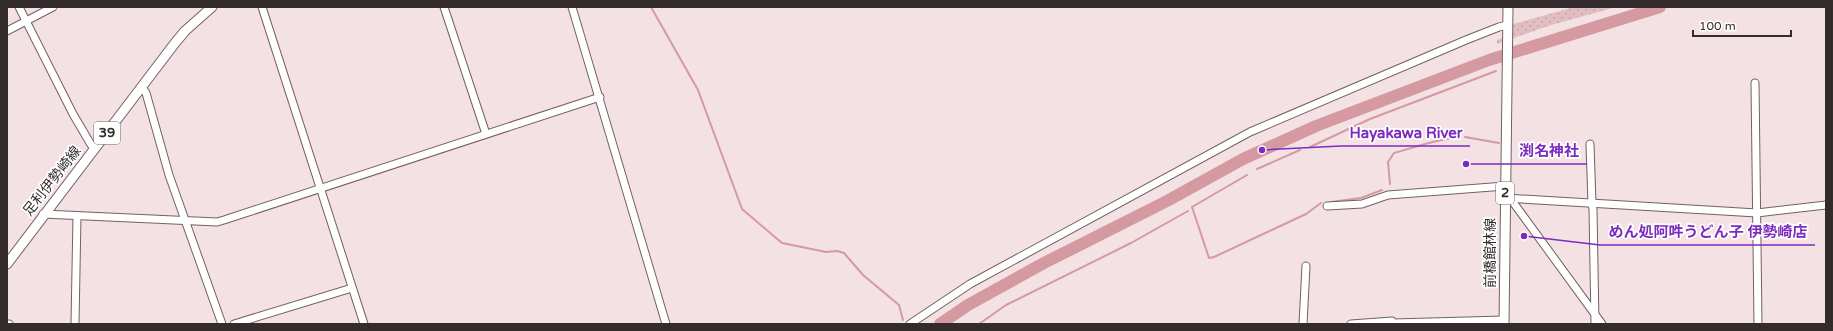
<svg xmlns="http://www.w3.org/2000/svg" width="1833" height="331" font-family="'Varela Round','Noto Sans JP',sans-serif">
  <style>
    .grass { fill: url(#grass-dots) }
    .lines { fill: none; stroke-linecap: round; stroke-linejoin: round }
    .stream { stroke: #d499a1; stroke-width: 2 }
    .river { stroke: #d499a1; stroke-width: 12 }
    .minor-casing { stroke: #726163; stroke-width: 9 }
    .major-casing { stroke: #726163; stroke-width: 11 }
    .minor { stroke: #fff; stroke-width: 7 }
    .major { stroke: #fff; stroke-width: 9 }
    .labels { text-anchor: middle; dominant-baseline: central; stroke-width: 3.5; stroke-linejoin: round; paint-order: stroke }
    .shield { fill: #fff; stroke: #706b6b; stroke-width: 1 }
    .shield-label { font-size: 13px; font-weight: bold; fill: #332b2c }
    .street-label { font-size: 14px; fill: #332b2c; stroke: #fff }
    .leader { fill: none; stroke: #7b2cbf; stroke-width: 1.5 }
    .callout-dot { fill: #7b2cbf; stroke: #fff; stroke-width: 1.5 }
    .callout-label { font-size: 15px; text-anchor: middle; font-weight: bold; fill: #7b2cbf; stroke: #fff; stroke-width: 3.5; stroke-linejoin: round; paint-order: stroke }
  </style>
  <defs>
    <pattern id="grass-dots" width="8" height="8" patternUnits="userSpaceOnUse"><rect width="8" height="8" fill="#e2bdc1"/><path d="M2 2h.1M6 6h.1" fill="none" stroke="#c2a3a6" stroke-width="1.8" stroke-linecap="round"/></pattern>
  </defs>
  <rect width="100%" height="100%" fill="#f4e1e3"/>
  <!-- grass -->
  <polygon class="grass" points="1574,7 1616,7 1548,26 1497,44 1497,40 1512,35 1513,24"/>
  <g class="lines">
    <!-- stream -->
    <g class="stream">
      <polyline points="651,7 698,90 742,209 782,243 826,252 837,251 844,253 863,275 899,305 903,320"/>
      <polyline points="1465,137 1499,143"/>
      <polyline points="1310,147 1370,119 1496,71"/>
      <polyline points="1257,169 1300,150"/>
      <polyline points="1247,175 1192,207 1209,258 1214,257 1306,214 1321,203"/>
      <path d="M1390 184 1388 162 1394 153C1416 147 1437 139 1460 137"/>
      <polyline points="1331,202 1361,198 1382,190"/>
      <polyline points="979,324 1006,305 1131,243 1188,211"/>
    </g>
    <!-- river -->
    <polyline class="river" points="940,324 968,305 1044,263 1167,201 1243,159 1316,126 1489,60 1660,7"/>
    <!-- minor casing -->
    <g class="minor-casing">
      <g id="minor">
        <polyline points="19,7 73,114 90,143 94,149"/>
        <polyline points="262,7 364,324"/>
        <polyline points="444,7 486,134"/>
        <polyline points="572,7 666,324"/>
        <polyline points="7,31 53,7"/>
        <polyline points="1755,83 1758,324"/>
        <polyline points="142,87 146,93 169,175 222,324"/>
        <polyline points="1590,144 1592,204 1593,209 1595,324"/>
        <polyline points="1505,198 1757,213 1826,205"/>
        <polyline points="1510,198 1602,324"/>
        <polyline points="1327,206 1362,204 1388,195 1505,186"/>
        <polyline points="43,214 217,222 224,220 600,97"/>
        <polyline points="1393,323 1504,320"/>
        <polyline points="7,324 9,324"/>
        <polyline points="75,324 77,216"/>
        <polyline points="234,324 352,288"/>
        <polyline points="910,324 970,284 1250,132 1466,40 1499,27 1507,25"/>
        <polyline points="1303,324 1306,266"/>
        <polyline points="1351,324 1392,321 1393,324"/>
      </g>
    </g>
    <!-- major casing -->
    <g class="major-casing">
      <g id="major">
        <polyline points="7,264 175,43 185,31 212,7"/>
        <polyline points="1504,324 1508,7"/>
      </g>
    </g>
    <!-- minor -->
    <use href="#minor" class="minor"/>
    <!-- major -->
    <use href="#major" class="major"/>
  </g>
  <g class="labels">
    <!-- shield labels -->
    <g class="shield">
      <rect x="94" y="122" width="26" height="22" rx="3"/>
      <rect x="1496" y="182" width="18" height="22" rx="3"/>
    </g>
    <g class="shield-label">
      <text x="107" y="133">39</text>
      <text x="1505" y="193">2</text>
    </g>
    <!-- street labels -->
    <g class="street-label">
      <text transform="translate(52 181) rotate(-52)">足利伊勢崎線</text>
      <text transform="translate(1490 253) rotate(-90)">前橋館林線</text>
    </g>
  </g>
  <!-- callouts -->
  <path class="leader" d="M1262 150L1341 146H1470M1466 164L1511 164H1587M1524 236L1600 245H1815"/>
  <g class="callout-dot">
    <circle cx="1262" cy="150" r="4"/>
    <circle cx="1466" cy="164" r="4"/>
    <circle cx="1524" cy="236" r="4"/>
  </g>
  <g class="callout-label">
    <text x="1406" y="138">Hayakawa River</text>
    <text x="1549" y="156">渕名神社</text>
    <text x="1708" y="237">めん処阿吽うどん子 伊勢崎店</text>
  </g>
  <!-- border -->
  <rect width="1833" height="331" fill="none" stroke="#332b2c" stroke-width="16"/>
  <!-- scale -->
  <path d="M1693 30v6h98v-6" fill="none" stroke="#332b2c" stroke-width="2"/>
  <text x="1699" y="30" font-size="12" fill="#332b2c" stroke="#ffffff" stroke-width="3" paint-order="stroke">100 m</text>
</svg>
